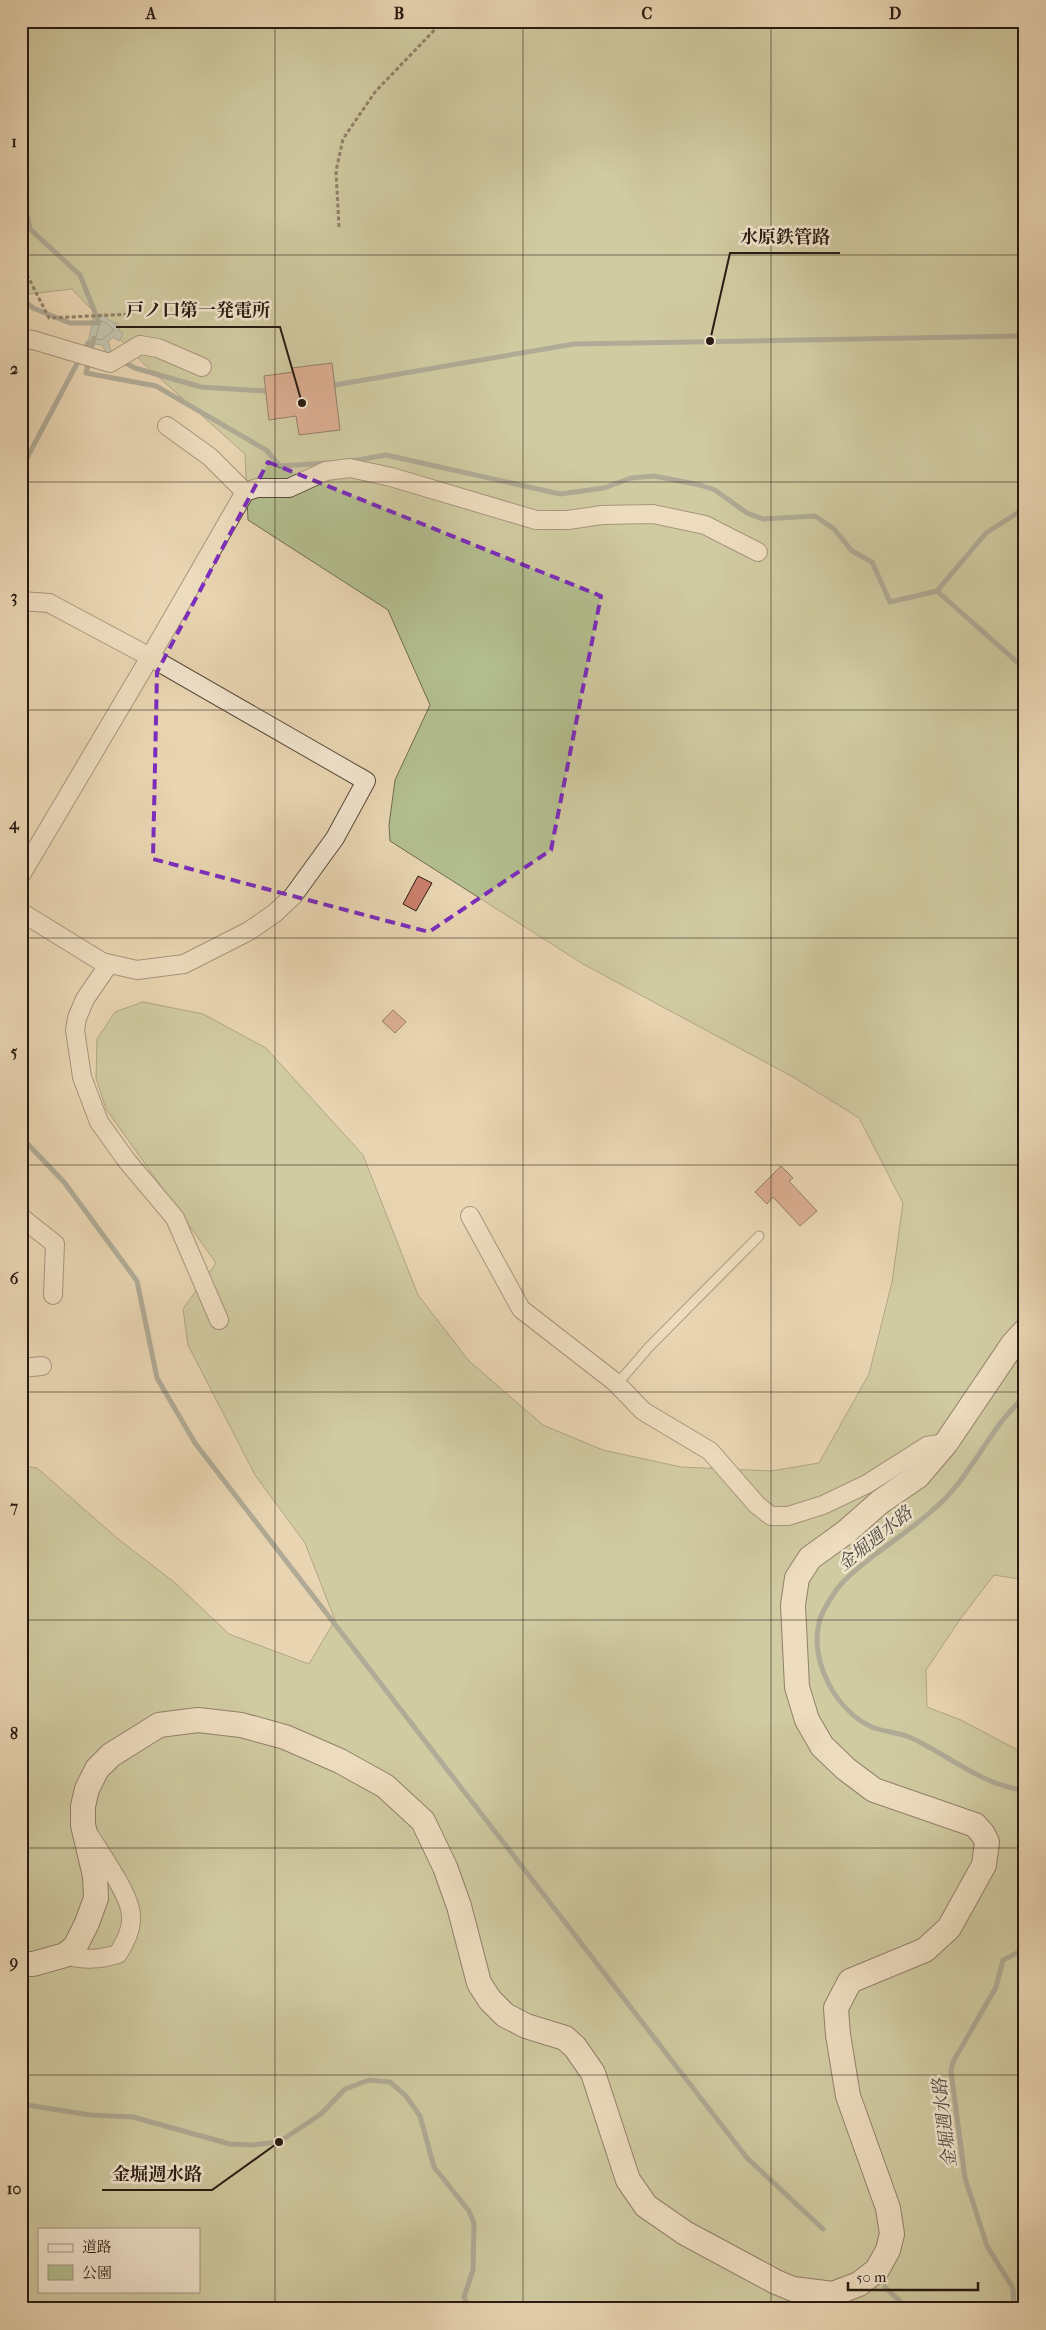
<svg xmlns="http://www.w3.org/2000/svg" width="1046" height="2330" font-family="'IM FELL French Canon','Noto Serif JP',serif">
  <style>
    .green { fill: #b3be8f; stroke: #6e6c50; fill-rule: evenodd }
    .water { fill: #9ab7b5; stroke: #6c7974 }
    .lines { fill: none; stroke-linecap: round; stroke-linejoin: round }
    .shore { stroke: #616964; stroke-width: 1 }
    .stream { stroke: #6c7974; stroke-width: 5 }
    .building { fill: #ca7f6c; stroke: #281b12 }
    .lane-casing { stroke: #584a3a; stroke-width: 11 }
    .street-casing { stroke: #584a3a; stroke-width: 20 }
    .secondary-casing { stroke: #281b12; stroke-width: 26 }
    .path { stroke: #281b12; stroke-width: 3; stroke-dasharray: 4 2.5; stroke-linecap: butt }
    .lane { stroke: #f1e4cd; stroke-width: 9 }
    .street { stroke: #f1e4cd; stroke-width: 18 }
    .secondary { stroke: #f1e4cd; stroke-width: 24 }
    .marked { fill: none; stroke: #7b2cbf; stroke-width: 4; stroke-dasharray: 10 6; stroke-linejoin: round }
    .grid { fill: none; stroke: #281b12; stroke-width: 1; stroke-opacity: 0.55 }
    .labels { text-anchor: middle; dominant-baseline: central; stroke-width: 5; stroke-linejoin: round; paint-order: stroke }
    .water-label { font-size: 18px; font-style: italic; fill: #4a4a43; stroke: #f1e4cd }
    .leader { fill: none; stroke: #281b12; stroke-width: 2 }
    .callout-dot { fill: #281b12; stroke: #f1e4cd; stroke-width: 2 }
    .callout-label { font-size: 18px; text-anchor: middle; font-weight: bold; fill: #281b12; stroke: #f1e4cd; stroke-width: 5; stroke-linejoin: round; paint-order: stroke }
    .neatline { fill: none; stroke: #281b12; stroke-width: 2 }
    .grid-label { font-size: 16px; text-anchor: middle; font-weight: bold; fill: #281b12 }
  </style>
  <rect width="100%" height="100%" fill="#e9d5b2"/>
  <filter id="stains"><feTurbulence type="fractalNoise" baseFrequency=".004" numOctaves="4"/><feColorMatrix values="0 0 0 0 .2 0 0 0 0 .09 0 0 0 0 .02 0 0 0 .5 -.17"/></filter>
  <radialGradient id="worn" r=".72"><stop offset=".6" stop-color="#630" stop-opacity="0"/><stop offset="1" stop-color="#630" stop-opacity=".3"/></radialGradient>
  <!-- green -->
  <path class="green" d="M21 21H1025V1580L994 1575 961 1618 926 1670 927 1707 961 1720 1025 1754V2309H21V1466L37 1468 117 1538 174 1582 229 1634 309 1664 335 1620 305 1543 255 1475 188 1345 183 1309 216 1263 106 1109 96 1078 97 1039 115 1012 143 1002 203 1014 266 1048 363 1155 418 1295 469 1361 543 1425 603 1450 681 1467 771 1471 819 1463 869 1374 892 1282 903 1203 859 1118 793 1077 583 964 390 841 389 825 395 780 430 705 388 610 248 520 245 454 144 364 72 289 21 295ZM39 2229H199V2291H39Z"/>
  <!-- water -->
  <polygon class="water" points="101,314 113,323 117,323 120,328 118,330 123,333 119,341 113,337 108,341 112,354 108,356 102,345 88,343 94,315"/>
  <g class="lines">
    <!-- shore -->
    <polygon class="shore" points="101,321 106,323 114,330 103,339 98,340 96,337"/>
    <!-- stream -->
    <g class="stream">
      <polyline points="21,104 21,187 30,229 80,275 98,320"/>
      <polyline points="21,298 33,308 70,323 99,323"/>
      <polyline points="94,338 86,373 156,386 266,450 280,466 328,463"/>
      <polyline points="122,361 135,368 201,387 266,391"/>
      <polyline points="335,385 574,344 1025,336"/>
      <polyline points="352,461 386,455 560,494 604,488 631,478 654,476 700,485 715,490 747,513 763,519 815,516 834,529 852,551 872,562 890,602 937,591 986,533 1025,508"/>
      <polyline points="21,469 88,343"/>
      <polyline points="937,591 1025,669"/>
      <polyline points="21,1137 64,1182 137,1281 157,1378 195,1443 747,2158 823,2229"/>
      <path d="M1025 1396C1017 1404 1009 1412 1002 1421 980 1450 963 1484 935 1508 907 1534 871 1554 844 1581 837 1587 820 1614 819 1623 810 1662 836 1711 872 1727 884 1732 897 1732 909 1737 946 1753 984 1787 1025 1790"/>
      <polyline points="21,2104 90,2115 133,2117 230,2144 251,2145 279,2142 321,2114 345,2089 369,2080 390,2082 406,2096 420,2116 434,2167 469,2211 474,2223 473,2270 464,2297 469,2309"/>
      <polyline points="885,2287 908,2309"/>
      <polyline points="1014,2309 1013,2288 987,2246 965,2178 951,2071 953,2062 996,1987 1003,1960 1025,1949"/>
    </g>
  </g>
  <!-- building -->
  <g class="building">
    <polygon points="332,363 340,430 299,435 296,416 269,420 264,376 293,372 292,368"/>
    <polygon points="418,876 432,883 416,911 403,904"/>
    <polygon points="393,1010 406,1022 395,1033 382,1021"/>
    <polygon points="781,1166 793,1178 789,1181 817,1211 800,1226 773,1197 767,1204 755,1192"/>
  </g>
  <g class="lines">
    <!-- lane casing -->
    <g class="lane-casing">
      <polyline id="lane" points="615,1382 624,1376 649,1347 759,1236"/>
    </g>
    <!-- street casing -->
    <g class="street-casing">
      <g id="street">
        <polyline points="21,339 33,340 110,363 140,345 158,348 202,367"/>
        <polyline points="167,426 210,457 245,492 257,488 289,488 326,471 350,468 391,477 536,520 568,520 602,515 653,514 705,525 758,552"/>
        <polyline points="21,601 49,603 150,657 366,781 335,838 293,896 275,913 249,931 184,964 137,970 102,962 21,912"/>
        <polyline points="21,875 150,657 245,492"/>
        <polyline points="109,964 85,999 77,1018 75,1030 82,1077 99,1122 127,1161 175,1218 219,1320"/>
        <polyline points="470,1216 521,1309 615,1382 643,1411 710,1451 757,1505 771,1516 788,1516 823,1505 867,1484 927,1446 946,1443"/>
        <polyline points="21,1217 55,1244 53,1295"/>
        <polyline points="21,1368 42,1366"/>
        <path d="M65 1955C84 1960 99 1960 118 1954 125 1942 132 1930 131 1915 130 1895 101 1854 90 1836"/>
      </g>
    </g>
    <!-- secondary casing -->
    <g class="secondary-casing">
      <polyline id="secondary" points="21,1964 33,1964 65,1955 75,1947 87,1923 96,1898 95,1876 83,1825 83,1806 87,1789 97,1769 111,1755 159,1725 198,1720 241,1725 285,1737 340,1761 385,1786 423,1821 445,1867 459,1906 479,1983 490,2000 505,2015 526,2026 565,2038 575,2047 593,2073 628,2180 646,2206 685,2233 776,2282 793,2289 833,2294 859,2284 877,2270 888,2250 892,2234 888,2208 848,2096 838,2035 836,2008 850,1981 925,1950 949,1928 984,1865 987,1842 983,1834 975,1825 874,1790 846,1769 822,1746 807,1720 797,1687 793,1605 797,1578 810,1558 846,1532 880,1502 918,1476 946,1443 1013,1344 1025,1331"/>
    </g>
    <!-- path -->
    <g class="path">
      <polyline points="339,227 336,171 343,139 375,92 443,21"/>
      <polyline points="21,263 49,318 133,314"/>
    </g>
    <!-- lane -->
    <use href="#lane" class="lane"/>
    <!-- street -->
    <use href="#street" class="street"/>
    <!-- secondary -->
    <use href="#secondary" class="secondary"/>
  </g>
  <!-- marked area -->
  <path d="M0 0H1046V2330H0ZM268 462 601 596 551 850 429 932 153 859 157 672Z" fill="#e9d5b2" fill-opacity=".55" fill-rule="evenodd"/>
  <path class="marked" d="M268 462 601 596 551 850 429 932 153 859 157 672Z"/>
  <!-- grid -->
  <path class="grid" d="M275 21V2309M523 21V2309M771 21V2309M21 255H1025M21 482H1025M21 710H1025M21 938H1025M21 1165H1025M21 1392H1025M21 1620H1025M21 1848H1025M21 2075H1025"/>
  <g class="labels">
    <!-- water labels -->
    <g class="water-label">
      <text transform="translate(875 1539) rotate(-39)">金堀週水路</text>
      <text transform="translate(945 2123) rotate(-97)">金堀週水路</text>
    </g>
  </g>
  <!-- callouts -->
  <path class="leader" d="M710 341L730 253H840M302 403L280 327H116M279 2142L212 2190H102"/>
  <g class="callout-dot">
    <circle cx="710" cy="341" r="5"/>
    <circle cx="302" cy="403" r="5"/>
    <circle cx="279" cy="2142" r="5"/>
  </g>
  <g class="callout-label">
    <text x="785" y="243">水原鉄管路</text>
    <text x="198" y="316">戸ノ口第一発電所</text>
    <text x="157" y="2180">金堀週水路</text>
  </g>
  <!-- margin -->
  <rect width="1046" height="2330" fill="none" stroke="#e9d5b2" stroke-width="55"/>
  <!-- legend -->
  <rect x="38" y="2228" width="162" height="65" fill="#f1e4cd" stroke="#a19482"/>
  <rect x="48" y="2244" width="25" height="8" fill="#f1e4cd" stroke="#a19482"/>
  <text x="82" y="2252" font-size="15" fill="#281b12">道路</text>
  <rect x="48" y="2265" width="25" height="15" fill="#b3be8f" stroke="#a19482"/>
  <text x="82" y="2278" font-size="15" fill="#281b12">公園</text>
  <!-- scale -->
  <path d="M848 2282v8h130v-8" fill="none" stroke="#281b12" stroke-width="2.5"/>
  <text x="856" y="2282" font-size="15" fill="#281b12" stroke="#f1e4cd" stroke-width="4" paint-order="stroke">50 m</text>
  <rect x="28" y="28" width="990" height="2274" class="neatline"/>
  <g class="grid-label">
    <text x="151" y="19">A</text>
    <text x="399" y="19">B</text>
    <text x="647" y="19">C</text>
    <text x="895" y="19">D</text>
    <text x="14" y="147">1</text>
    <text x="14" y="374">2</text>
    <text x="14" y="602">3</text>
    <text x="14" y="829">4</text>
    <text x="14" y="1057">5</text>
    <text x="14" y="1284">6</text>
    <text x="14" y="1512">7</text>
    <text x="14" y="1739">8</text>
    <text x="14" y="1967">9</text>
    <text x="14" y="2194">10</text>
  </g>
  <rect width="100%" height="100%" filter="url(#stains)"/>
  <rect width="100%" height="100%" fill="url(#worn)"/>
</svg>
